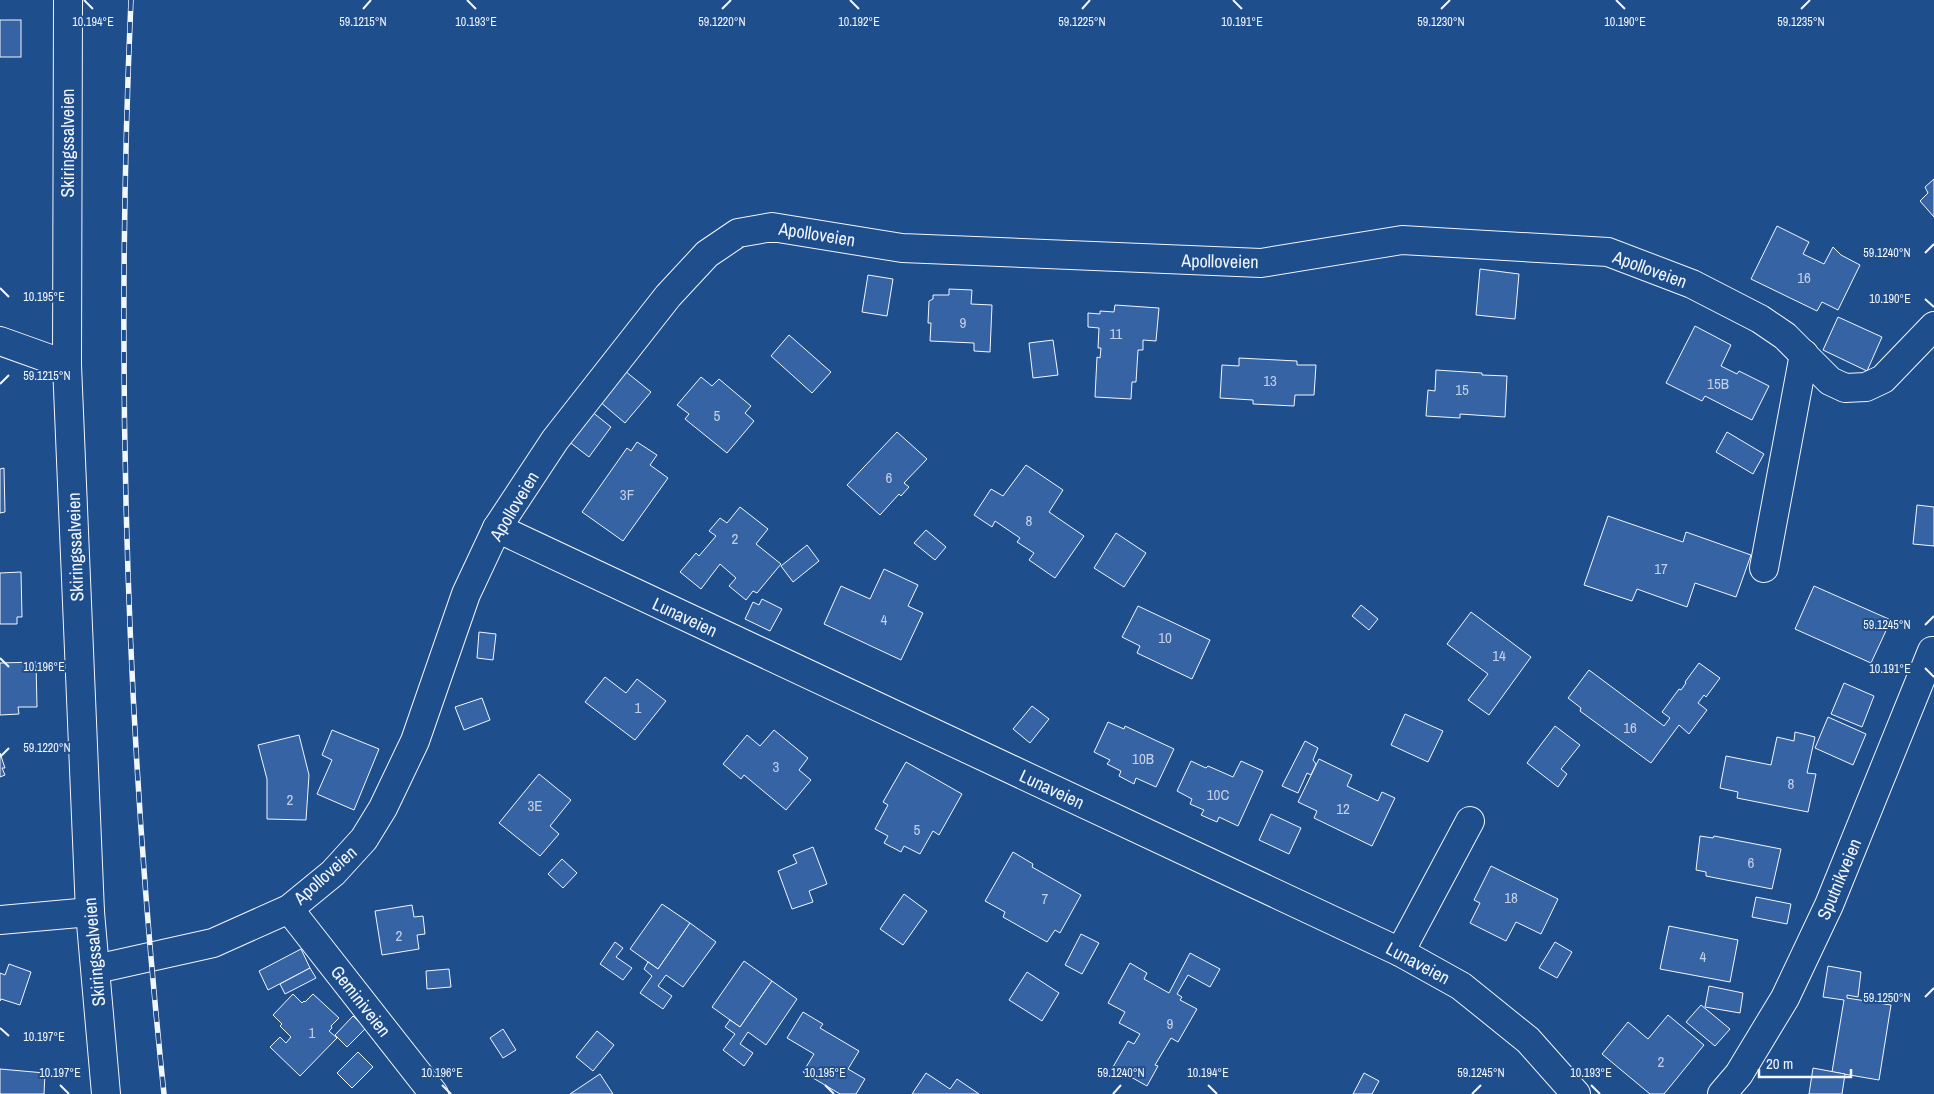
<svg xmlns="http://www.w3.org/2000/svg" width="1934" height="1094" font-family="'Archivo Narrow',sans-serif">
  <style>
    .building { fill: #3563a3; stroke: #f2f6ff }
    .lines { fill: none; stroke-linecap: round; stroke-linejoin: round }
    .minor-casing { stroke: #f2f6ff; stroke-width: 30 }
    .major-casing { stroke: #f2f6ff; stroke-width: 30 }
    .minor { stroke: #1f4e8c; stroke-width: 28 }
    .major { stroke: #1f4e8c; stroke-width: 28 }
    .rail-casing { stroke: #f2f6ff; stroke-width: 5.5 }
    .rail { stroke: #1f4e8c; stroke-width: 4; stroke-dasharray: 11; stroke-linecap: butt }
    .ticks { fill: none; stroke: #f2f6ff; stroke-width: 2 }
    .labels { text-anchor: middle; dominant-baseline: central; stroke-width: 4; stroke-linejoin: round; paint-order: stroke }
    .number-label { font-size: 15px; fill: #c3d1e8 }
    .street-label { font-size: 18px; fill: #f2f6ff; stroke: #1f4e8c }
    .ticks-label { font-size: 12px; text-anchor: middle; fill: #f2f6ff; stroke: #1f4e8c; stroke-width: 4; stroke-linejoin: round; paint-order: stroke }
  </style>
  <rect width="100%" height="100%" fill="#1f4e8c"/>
  <!-- building -->
  <g class="building">
    <rect x="0" y="20" width="21" height="37"/>
    <polygon points="1934,179 1934,217 1920,201 1928,193 1925,187"/>
    <polygon points="1777,226 1809,242 1803,254 1824,264 1833,247 1841,255 1860,265 1838,310 1822,302 1817,311 1751,279"/>
    <polygon points="1480,269 1519,274 1515,319 1476,315"/>
    <polygon points="868,275 893,279 887,316 862,312"/>
    <polygon points="949,289 972,290 971,304 992,305 990,352 974,351 974,343 930,341 931,323 928,323 929,301 933,299 933,295 949,295"/>
    <polygon points="1115,305 1159,308 1156,341 1143,340 1143,350 1138,350 1136,382 1132,382 1131,399 1095,397 1097,357 1100,358 1101,348 1098,348 1099,328 1088,327 1088,313 1100,314 1100,311 1114,312"/>
    <polygon points="1838,317 1882,337 1867,371 1823,350"/>
    <polygon points="1695,326 1731,345 1721,366 1737,374 1739,371 1769,386 1752,420 1705,396 1702,401 1666,383"/>
    <polygon points="789,335 831,372 812,393 771,356"/>
    <polygon points="1053,340 1058,375 1033,378 1029,343"/>
    <polygon points="1239,358 1297,361 1297,365 1316,365 1314,395 1295,395 1294,406 1253,404 1253,400 1220,398 1222,365 1239,366"/>
    <polygon points="1436,370 1482,373 1482,375 1507,376 1505,417 1460,414 1460,418 1426,416 1428,390 1435,391"/>
    <polygon points="625,371 651,392 625,423 599,401"/>
    <polygon points="701,377 712,386 719,379 751,406 745,413 754,421 727,453 685,419 689,414 677,405"/>
    <polygon points="591,411 611,427 589,457 568,441"/>
    <polygon points="897,432 927,459 904,483 909,487 901,496 899,494 880,515 847,485"/>
    <polygon points="1727,432 1764,454 1753,474 1716,452"/>
    <polygon points="637,442 657,455 650,465 668,478 623,541 582,512 627,448 631,451"/>
    <polygon points="1026,465 1063,490 1049,512 1084,536 1055,578 1029,560 1034,553 1017,542 1020,538 995,521 992,527 974,515 991,489 1003,496"/>
    <polygon points="4,468 5,512 0,513 0,469"/>
    <polygon points="1917,505 1934,507 1934,546 1913,544"/>
    <polygon points="740,507 768,529 756,544 781,564 757,593 753,591 746,600 729,586 736,578 720,564 701,589 680,572 696,553 699,556 716,536 709,531 720,518 727,523"/>
    <polygon points="1608,516 1683,542 1686,532 1751,555 1736,597 1695,583 1687,607 1637,589 1632,601 1584,585"/>
    <polygon points="926,530 946,547 935,560 914,543"/>
    <polygon points="1116,533 1146,553 1124,587 1094,568"/>
    <polygon points="807,545 819,561 793,582 781,566"/>
    <polygon points="884,569 918,585 908,606 923,613 901,660 824,624 841,586 870,599"/>
    <polygon points="21,572 22,617 17,617 17,624 0,624 0,573"/>
    <polygon points="1814,586 1891,620 1871,663 1795,629"/>
    <polygon points="762,599 782,609 770,631 745,619 753,602 759,605"/>
    <polygon points="1361,605 1378,619 1369,630 1352,616"/>
    <polygon points="1138,606 1210,640 1192,679 1137,653 1140,646 1122,637"/>
    <polygon points="1471,612 1531,657 1489,715 1468,700 1488,674 1447,644"/>
    <polygon points="479,632 496,634 493,660 477,658"/>
    <polygon points="36,662 37,707 18,707 19,714 0,715 0,663"/>
    <polygon points="1699,663 1720,678 1706,697 1704,695 1698,703 1707,710 1689,734 1679,725 1651,763 1580,711 1581,708 1568,698 1589,670 1664,726 1670,718 1662,712 1679,689 1681,690 1686,683 1685,682"/>
    <polygon points="605,677 626,693 637,679 666,701 635,740 585,702"/>
    <polygon points="1844,683 1874,696 1862,727 1831,714"/>
    <polygon points="482,698 490,720 464,730 455,707"/>
    <polygon points="1032,706 1049,719 1030,743 1013,729"/>
    <polygon points="1405,714 1443,731 1428,762 1391,745"/>
    <polygon points="1828,717 1866,734 1853,765 1815,748"/>
    <polygon points="1108,722 1124,729 1125,726 1174,749 1156,787 1136,778 1134,784 1119,776 1121,771 1107,764 1110,760 1094,752"/>
    <polygon points="1555,726 1580,745 1561,769 1567,774 1558,787 1527,763"/>
    <polygon points="332,730 379,749 354,810 317,794 332,760 322,755"/>
    <polygon points="774,730 808,758 799,770 811,780 786,810 744,775 741,779 723,764 747,735 760,746"/>
    <polygon points="1795,732 1815,737 1807,773 1816,774 1808,812 1737,798 1738,792 1720,788 1726,756 1771,765 1777,737 1794,741"/>
    <polygon points="299,735 309,775 306,820 267,819 267,779 258,745"/>
    <polygon points="1305,741 1318,748 1313,760 1316,764 1311,775 1307,773 1298,793 1282,786"/>
    <polygon points="0,753 5,768 2,768 5,775 0,777"/>
    <polygon points="1319,759 1352,775 1347,786 1378,801 1382,792 1395,798 1372,846 1314,818 1317,811 1298,802"/>
    <polygon points="1191,761 1206,768 1208,766 1233,777 1241,761 1263,771 1238,826 1219,817 1217,822 1201,815 1204,810 1190,804 1192,799 1177,791"/>
    <polygon points="906,762 962,794 939,835 933,831 920,854 904,846 901,852 884,843 888,836 875,829 888,805 883,802"/>
    <polygon points="539,774 571,800 550,826 559,834 540,856 499,823"/>
    <polygon points="1271,814 1301,828 1289,854 1259,840"/>
    <polygon points="1700,836 1713,838 1714,836 1781,849 1772,889 1706,876 1706,872 1696,870"/>
    <polygon points="813,847 827,884 809,891 813,902 792,909 778,871 797,863 793,855"/>
    <polygon points="1013,852 1033,864 1032,867 1081,895 1060,933 1055,930 1047,942 1003,917 1005,912 985,901"/>
    <polygon points="562,859 577,873 563,888 548,874"/>
    <polygon points="1491,866 1558,899 1541,934 1516,922 1506,941 1470,923 1480,903 1474,900"/>
    <polygon points="904,894 927,911 903,945 880,929"/>
    <polygon points="1756,897 1791,904 1787,924 1752,917"/>
    <polygon points="662,904 690,923 658,969 630,949"/>
    <polygon points="412,905 414,917 423,916 425,934 417,935 419,949 382,955 375,911"/>
    <polygon points="690,923 716,942 683,987 666,975 658,986 672,996 663,1009 640,993 652,976 644,969 648,962 658,969"/>
    <polygon points="1669,926 1738,940 1730,982 1660,969"/>
    <polygon points="1081,934 1099,943 1082,974 1065,965"/>
    <polygon points="615,942 623,948 616,957 632,968 623,980 600,964"/>
    <polygon points="1555,942 1572,952 1557,978 1539,968"/>
    <polygon points="301,949 310,968 268,990 259,971"/>
    <polygon points="1190,953 1220,969 1210,987 1188,975 1177,994 1182,997 1180,1000 1197,1009 1178,1042 1171,1038 1155,1065 1158,1066 1147,1086 1113,1067 1128,1041 1134,1044 1140,1034 1119,1023 1125,1012 1108,1003 1130,963 1147,973 1144,979 1169,993"/>
    <polygon points="744,961 772,981 740,1027 712,1007"/>
    <polygon points="9,964 31,972 20,1005 1,999 0,1001 0,973 5,975"/>
    <polygon points="1828,966 1861,972 1858,997 1847,995 1847,998 1891,1005 1879,1080 1832,1072 1844,1000 1823,997"/>
    <polygon points="310,968 316,978 285,994 280,984"/>
    <polygon points="449,969 451,987 427,989 426,971"/>
    <polygon points="1027,972 1059,993 1042,1021 1009,1000"/>
    <polygon points="772,981 797,999 766,1045 748,1032 740,1044 753,1053 744,1066 723,1050 735,1034 725,1027 730,1020 740,1027"/>
    <polygon points="1709,986 1743,993 1740,1013 1705,1007"/>
    <polygon points="293,994 302,1003 304,1001 305,1002 313,994 339,1018 331,1026 332,1028 329,1031 337,1038 300,1076 270,1047 280,1037 286,1043 291,1037 280,1026 282,1024 273,1015"/>
    <polygon points="1701,1005 1730,1029 1715,1046 1686,1022"/>
    <polygon points="803,1012 823,1024 820,1028 859,1051 848,1069 865,1079 856,1094 840,1094 803,1072 814,1054 787,1038"/>
    <polygon points="1668,1015 1704,1045 1664,1094 1650,1094 1602,1054 1628,1022 1648,1039"/>
    <polygon points="353,1016 366,1028 347,1047 335,1035"/>
    <polygon points="503,1029 516,1050 503,1058 490,1038"/>
    <polygon points="597,1031 614,1045 593,1071 576,1057"/>
    <polygon points="358,1052 373,1067 352,1088 337,1073"/>
    <polygon points="1813,1068 1845,1074 1842,1094 1809,1094"/>
    <polygon points="0,1069 45,1073 44,1094 0,1094"/>
    <polygon points="926,1073 950,1089 957,1079 979,1094 912,1094"/>
    <polygon points="1364,1073 1379,1081 1372,1094 1353,1094"/>
    <polygon points="600,1074 613,1094 570,1094"/>
  </g>
  <g class="lines">
    <!-- minor casing -->
    <g class="minor-casing">
      <g id="minor">
        <polyline points="0,341 67,365"/>
        <polyline points="497,528 1400,952 1461,986 1528,1040 1576,1094"/>
        <polyline points="1764,568 1804,354"/>
        <polyline points="289,909 434,1094"/>
        <polyline points="0,920 90,912"/>
        <polyline points="1400,952 1470,821"/>
        <polyline points="96,969 213,943 289,909 333,873 364,839 383,808 415,741 466,594 497,528 555,440 668,296 707,254 738,233 772,227 902,248 1261,263 1402,240 1608,252 1692,284 1760,319 1785,336 1830,381 1845,388 1866,387 1883,379 1934,326"/>
        <polyline points="1722,1094 1739,1074 1785,998 1829,905 1932,651 1934,653"/>
      </g>
    </g>
    <!-- major casing -->
    <g class="major-casing">
      <polyline id="major" points="68,0 67,365 90,912 106,1094"/>
    </g>
    <!-- minor -->
    <use href="#minor" class="minor"/>
    <!-- major -->
    <use href="#major" class="major"/>
    <!-- rail casing -->
    <g class="rail-casing">
      <path id="rail" d="M131 0C115 365 126 731 164 1094"/>
    </g>
    <!-- rail -->
    <use href="#rail" class="rail"/>
  </g>
  <!-- ticks -->
  <path class="ticks" d="M84 0 93 9M467 0 476 9M850 0 859 9M1233 0 1242 9M1616 0 1625 9M363 9 371 0M722 9 731 0M1082 9 1090 0M1441 9 1450 0M1801 9 1810 0M1925 253 1934 244M0 288 9 297M1925 299 1934 307M0 384 9 375M1925 625 1934 616M0 658 9 667M1925 668 1934 677M0 757 9 748M1925 997 1934 988M0 1028 9 1036M60 1085 69 1094M442 1085 451 1094M825 1085 834 1094M1208 1085 1217 1094M1591 1085 1600 1094M1113 1094 1121 1085M1472 1094 1481 1085"/>
  <g class="labels">
    <!-- number labels -->
    <g class="number-label">
      <text x="1804" y="277">16</text>
      <text x="963" y="322">9</text>
      <text x="1116" y="333">11</text>
      <text x="1270" y="380">13</text>
      <text x="1718" y="383">15B</text>
      <text x="1462" y="389">15</text>
      <text x="717" y="415">5</text>
      <text x="889" y="477">6</text>
      <text x="627" y="494">3F</text>
      <text x="1029" y="520">8</text>
      <text x="735" y="538">2</text>
      <text x="1661" y="568">17</text>
      <text x="884" y="619">4</text>
      <text x="1165" y="637">10</text>
      <text x="1499" y="655">14</text>
      <text x="638" y="707">1</text>
      <text x="1630" y="727">16</text>
      <text x="1143" y="758">10B</text>
      <text x="776" y="766">3</text>
      <text x="1791" y="783">8</text>
      <text x="1218" y="794">10C</text>
      <text x="290" y="799">2</text>
      <text x="535" y="805">3E</text>
      <text x="1343" y="808">12</text>
      <text x="917" y="829">5</text>
      <text x="1751" y="862">6</text>
      <text x="1511" y="897">18</text>
      <text x="1045" y="898">7</text>
      <text x="399" y="935">2</text>
      <text x="1703" y="956">4</text>
      <text x="1170" y="1023">9</text>
      <text x="312" y="1032">1</text>
      <text x="1661" y="1061">2</text>
    </g>
    <!-- street labels -->
    <g class="street-label">
      <text transform="translate(67 143) rotate(-90)">Skiringssalveien</text>
      <text transform="translate(817 234) rotate(9)">Apolloveien</text>
      <text transform="translate(1220 261) rotate(1)">Apolloveien</text>
      <text transform="translate(1650 269) rotate(20)">Apolloveien</text>
      <text transform="translate(514 506) rotate(-59)">Apolloveien</text>
      <text transform="translate(75 547) rotate(-92)">Skiringssalveien</text>
      <text transform="translate(685 617) rotate(25)">Lunaveien</text>
      <text transform="translate(1052 789) rotate(25)">Lunaveien</text>
      <text transform="translate(325 875) rotate(-42)">Apolloveien</text>
      <text transform="translate(1839 879) rotate(-67)">Sputnikveien</text>
      <text transform="translate(94 952) rotate(-95)">Skiringssalveien</text>
      <text transform="translate(1418 963) rotate(28)">Lunaveien</text>
      <text transform="translate(361 1001) rotate(52)">Geminiveien</text>
    </g>
  </g>
  <g class="ticks-label">
    <text x="93" y="26">10.194°E</text>
    <text x="476" y="26">10.193°E</text>
    <text x="859" y="26">10.192°E</text>
    <text x="1242" y="26">10.191°E</text>
    <text x="1625" y="26">10.190°E</text>
    <text x="722" y="26">59.1220°N</text>
    <text x="363" y="26">59.1215°N</text>
    <text x="1082" y="26">59.1225°N</text>
    <text x="1441" y="26">59.1230°N</text>
    <text x="1801" y="26">59.1235°N</text>
    <text x="1887" y="257">59.1240°N</text>
    <text x="44" y="301">10.195°E</text>
    <text x="1890" y="303">10.190°E</text>
    <text x="47" y="380">59.1215°N</text>
    <text x="1887" y="629">59.1245°N</text>
    <text x="44" y="671">10.196°E</text>
    <text x="1890" y="673">10.191°E</text>
    <text x="47" y="752">59.1220°N</text>
    <text x="1887" y="1002">59.1250°N</text>
    <text x="44" y="1041">10.197°E</text>
    <text x="1121" y="1077">59.1240°N</text>
    <text x="1481" y="1077">59.1245°N</text>
    <text x="60" y="1077">10.197°E</text>
    <text x="442" y="1077">10.196°E</text>
    <text x="825" y="1077">10.195°E</text>
    <text x="1208" y="1077">10.194°E</text>
    <text x="1591" y="1077">10.193°E</text>
  </g>
  <!-- scale -->
  <path d="M1759 1069v8h92v-8" fill="none" stroke="#f2f6ff" stroke-width="2.5"/>
  <text x="1766" y="1069" font-size="15" fill="#f2f6ff" stroke="#1f4e8c" stroke-width="4" paint-order="stroke">20 m</text>
</svg>
